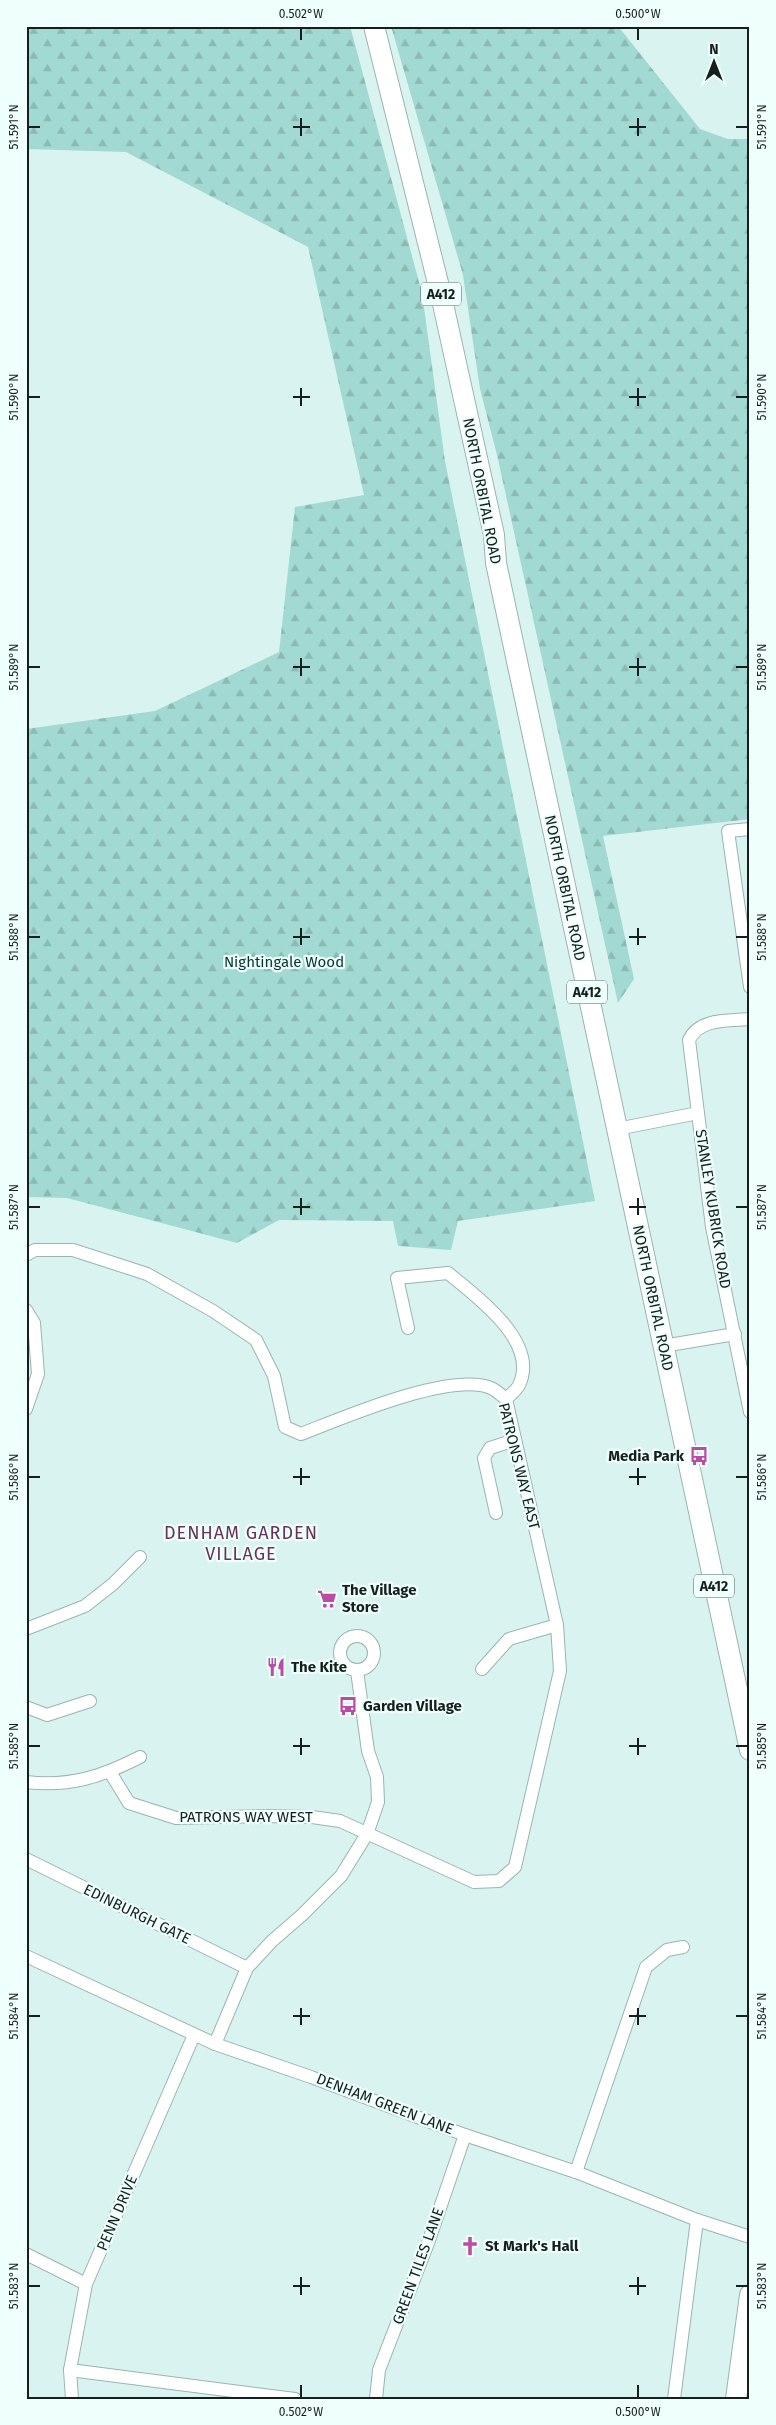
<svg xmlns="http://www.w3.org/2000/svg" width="776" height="2425" font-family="'Fira Sans',sans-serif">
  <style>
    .forest { fill: url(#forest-firs) }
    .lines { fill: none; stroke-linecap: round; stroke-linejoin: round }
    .street-casing { stroke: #9ab4b0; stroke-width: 14 }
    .primary-casing { stroke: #9ab4b0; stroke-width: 22 }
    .street { stroke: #fff; stroke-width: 12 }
    .primary { stroke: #fff; stroke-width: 20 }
    .ticks { fill: none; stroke: #151f1e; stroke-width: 2 }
    .labels { text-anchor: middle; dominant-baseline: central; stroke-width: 4.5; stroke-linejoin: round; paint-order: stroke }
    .shield { fill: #eefffc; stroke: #566261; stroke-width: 1 }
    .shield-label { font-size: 14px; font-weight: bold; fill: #151f1e }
    .street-label { font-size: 15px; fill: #151f1e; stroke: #eefffc }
    .park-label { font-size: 15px; fill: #033531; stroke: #eefffc }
    .poi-label { font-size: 15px; font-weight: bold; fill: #151f1e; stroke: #eefffc; text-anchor: start }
    .quarter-label { font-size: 18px; letter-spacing: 1px; fill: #69315d; stroke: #eefffc }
    .neatline { fill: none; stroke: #151f1e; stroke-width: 2 }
    .ticks-label { font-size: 12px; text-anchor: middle; fill: #151f1e }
  </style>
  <defs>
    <pattern id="forest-firs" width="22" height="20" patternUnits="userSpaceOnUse" patternTransform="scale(1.25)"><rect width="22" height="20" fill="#a2d9d2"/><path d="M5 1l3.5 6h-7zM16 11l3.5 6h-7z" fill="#8bbab4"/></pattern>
  </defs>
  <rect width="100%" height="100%" fill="#d9f4f0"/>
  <!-- forest -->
  <g class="forest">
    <polygon points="26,26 350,26 422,293 445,461 595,1201 458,1221 451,1250 398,1246 393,1221 279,1220 237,1243 67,1198 26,1197 26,729 155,711 279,652 295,507 364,495 308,247 126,152 26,149"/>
    <polygon points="391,26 618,26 700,129 728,139 750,139 750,819 603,836 634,979 618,1003 497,455 480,389 463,275"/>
  </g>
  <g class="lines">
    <!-- street casing -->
    <g class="street-casing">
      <g id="street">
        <polyline points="750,829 728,831 750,987"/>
        <polyline points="617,1129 698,1113"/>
        <path d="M26 1255 35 1250H73L147 1274 213 1311 256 1340 274 1376 285 1427 301 1434C342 1418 451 1371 491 1388 496 1390 502 1396 506 1399L557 1625 560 1671 515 1867 499 1881 474 1882 340 1821 312 1817 268 1816 176 1818 129 1803 110 1772"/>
        <polyline points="26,1310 34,1323 38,1374 26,1409"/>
        <path d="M408 1328 397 1278 448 1273C476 1296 540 1342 519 1385 517 1390 510 1395 506 1399"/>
        <polyline points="663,1346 735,1334"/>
        <path d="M750 1412 712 1227 689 1040C699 1018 728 1021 750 1019"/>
        <polyline points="496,1513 484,1458 490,1448 515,1440"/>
        <polyline points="26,1629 85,1606 113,1584 140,1557"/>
        <circle cx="357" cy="1653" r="17"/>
        <polyline points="482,1669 509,1639 557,1625"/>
        <polyline points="26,1707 47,1715 90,1701"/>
        <path d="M26 1782C70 1787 101 1777 140 1757"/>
        <polyline points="26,1859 247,1968"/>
        <polyline points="26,1956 215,2044 311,2077 465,2135 576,2172 697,2220 750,2237"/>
        <polyline points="215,2044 247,1968 272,1941 302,1915 341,1876 367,1834 378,1802 377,1777 368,1751 357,1671"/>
        <polyline points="576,2172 646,1967 667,1950 683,1947"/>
        <polyline points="26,2254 86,2284"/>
        <polyline points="70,2370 295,2399"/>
        <polyline points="72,2399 70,2370 86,2284 194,2035"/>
        <polyline points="376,2399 379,2370 428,2243 465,2135"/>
        <polyline points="674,2399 697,2220"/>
      </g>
    </g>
    <!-- primary casing -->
    <g class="primary-casing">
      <g id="primary">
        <polyline points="374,26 441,295 494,535 496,563 750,1750"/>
        <polyline points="736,2399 750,2295"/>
      </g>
    </g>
    <!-- street -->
    <use href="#street" class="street"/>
    <!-- primary -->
    <use href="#primary" class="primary"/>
  </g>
  <!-- ticks -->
  <path class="ticks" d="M301 28V40M638 28V40M301 118V136M638 118V136M28 127H40M293 127H310M629 127H646M736 127H748M301 388V406M638 388V406M28 397H40M293 397H310M629 397H646M736 397H748M301 658V676M638 658V676M28 667H40M293 667H310M629 667H646M736 667H748M301 928V945M638 928V945M28 937H40M293 937H310M629 937H646M736 937H748M301 1198V1215M638 1198V1215M28 1207H40M293 1207H310M629 1207H646M736 1207H748M301 1468V1485M638 1468V1485M28 1477H40M293 1477H310M629 1477H646M736 1477H748M301 1738V1755M638 1738V1755M28 1746H40M293 1746H310M629 1746H646M736 1746H748M301 2008V2025M638 2008V2025M28 2016H40M293 2016H310M629 2016H646M736 2016H748M301 2277V2295M638 2277V2295M28 2286H40M293 2286H310M629 2286H646M736 2286H748M301 2385V2398M638 2385V2398"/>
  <!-- icons -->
  <defs>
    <g id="bus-bare" transform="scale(1.5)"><path d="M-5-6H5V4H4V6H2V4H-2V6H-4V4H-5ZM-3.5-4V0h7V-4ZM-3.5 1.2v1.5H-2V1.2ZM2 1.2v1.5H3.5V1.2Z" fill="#bd4ba6" stroke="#eefffc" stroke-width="2.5" paint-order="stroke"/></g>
    <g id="supermarket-bare" transform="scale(1.5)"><path d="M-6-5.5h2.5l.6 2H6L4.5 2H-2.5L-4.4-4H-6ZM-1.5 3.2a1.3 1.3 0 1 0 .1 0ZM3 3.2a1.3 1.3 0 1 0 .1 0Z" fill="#bd4ba6" stroke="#eefffc" stroke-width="2.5" paint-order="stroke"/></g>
    <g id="restaurant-bare" transform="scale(1.5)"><path d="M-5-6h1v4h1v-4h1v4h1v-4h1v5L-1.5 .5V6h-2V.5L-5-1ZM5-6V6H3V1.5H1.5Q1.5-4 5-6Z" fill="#bd4ba6" stroke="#eefffc" stroke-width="2.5" paint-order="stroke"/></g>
    <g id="church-bare" transform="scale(1.5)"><path d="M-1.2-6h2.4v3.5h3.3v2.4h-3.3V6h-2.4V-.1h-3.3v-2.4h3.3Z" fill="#bd4ba6" stroke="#eefffc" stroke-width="2.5" paint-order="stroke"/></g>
  </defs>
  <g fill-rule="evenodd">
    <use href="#bus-bare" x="699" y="1456"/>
    <use href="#supermarket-bare" x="327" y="1599"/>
    <use href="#restaurant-bare" x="276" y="1667"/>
    <use href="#bus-bare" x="348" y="1706"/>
    <use href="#church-bare" x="470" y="2246"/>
  </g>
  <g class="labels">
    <!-- shield labels -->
    <g class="shield">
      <rect x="421" y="282.5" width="40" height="23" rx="4"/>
      <rect x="567" y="980.5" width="40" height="23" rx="4"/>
      <rect x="694" y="1574.5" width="40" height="23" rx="4"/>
    </g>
    <g class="shield-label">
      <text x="441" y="294">A412</text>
      <text x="587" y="992">A412</text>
      <text x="714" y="1586">A412</text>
    </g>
    <!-- street labels -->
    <g class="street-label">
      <text transform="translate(482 491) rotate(79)">NORTH ORBITAL ROAD</text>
      <text transform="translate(565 888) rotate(78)">NORTH ORBITAL ROAD</text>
      <text transform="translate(713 1209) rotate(81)">STANLEY KUBRICK ROAD</text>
      <text transform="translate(653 1298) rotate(78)">NORTH ORBITAL ROAD</text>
      <text transform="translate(519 1466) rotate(76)">PATRONS WAY EAST</text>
      <text x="246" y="1817">PATRONS WAY WEST</text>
      <text transform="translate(137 1914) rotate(26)">EDINBURGH GATE</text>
      <text transform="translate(385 2104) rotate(21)">DENHAM GREEN LANE</text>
      <text transform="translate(117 2213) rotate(-67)">PENN DRIVE</text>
      <text transform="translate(418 2266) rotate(-70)">GREEN TILES LANE</text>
    </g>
    <!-- park labels -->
    <g class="park-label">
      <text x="284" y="962">Nightingale Wood</text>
    </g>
    <!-- poi labels -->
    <g class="poi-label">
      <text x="684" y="1456" text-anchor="end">Media Park</text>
      <text x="342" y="1590">The Village<tspan x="342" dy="17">Store</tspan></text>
      <text x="291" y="1667">The Kite</text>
      <text x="363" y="1706">Garden Village</text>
      <text x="485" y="2246">St Mark's Hall</text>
    </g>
    <!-- quarter labels -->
    <g class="quarter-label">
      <text x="241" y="1533">DENHAM GARDEN<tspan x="241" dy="21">VILLAGE</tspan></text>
    </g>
  </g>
  <!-- border -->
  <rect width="776" height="2425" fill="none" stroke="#eefffc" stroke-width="55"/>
  <!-- north arrow -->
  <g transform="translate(714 62)" stroke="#eefffc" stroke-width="4" paint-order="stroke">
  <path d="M0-4L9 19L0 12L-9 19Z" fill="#151f1e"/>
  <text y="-8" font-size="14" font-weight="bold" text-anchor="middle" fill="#151f1e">N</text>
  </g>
  <rect x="28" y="28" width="720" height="2370" class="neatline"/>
  <g class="ticks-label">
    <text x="301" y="18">0.502°W</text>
    <text x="638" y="18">0.500°W</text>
    <text transform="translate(14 127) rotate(-90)" y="4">51.591°N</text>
    <text transform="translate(762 127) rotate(-90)" y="4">51.591°N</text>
    <text transform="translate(14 397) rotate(-90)" y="4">51.590°N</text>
    <text transform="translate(762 397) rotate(-90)" y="4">51.590°N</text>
    <text transform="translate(14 667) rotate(-90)" y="4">51.589°N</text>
    <text transform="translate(762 667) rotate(-90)" y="4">51.589°N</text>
    <text transform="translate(14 937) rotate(-90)" y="4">51.588°N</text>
    <text transform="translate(762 937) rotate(-90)" y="4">51.588°N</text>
    <text transform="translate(14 1207) rotate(-90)" y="4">51.587°N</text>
    <text transform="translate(762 1207) rotate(-90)" y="4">51.587°N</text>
    <text transform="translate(14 1477) rotate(-90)" y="4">51.586°N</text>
    <text transform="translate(762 1477) rotate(-90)" y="4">51.586°N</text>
    <text transform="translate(14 1746) rotate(-90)" y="4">51.585°N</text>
    <text transform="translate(762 1746) rotate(-90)" y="4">51.585°N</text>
    <text transform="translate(14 2016) rotate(-90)" y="4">51.584°N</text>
    <text transform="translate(762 2016) rotate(-90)" y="4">51.584°N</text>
    <text transform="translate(14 2286) rotate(-90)" y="4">51.583°N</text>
    <text transform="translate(762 2286) rotate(-90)" y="4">51.583°N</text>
    <text x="301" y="2416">0.502°W</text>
    <text x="638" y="2416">0.500°W</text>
  </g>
</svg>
